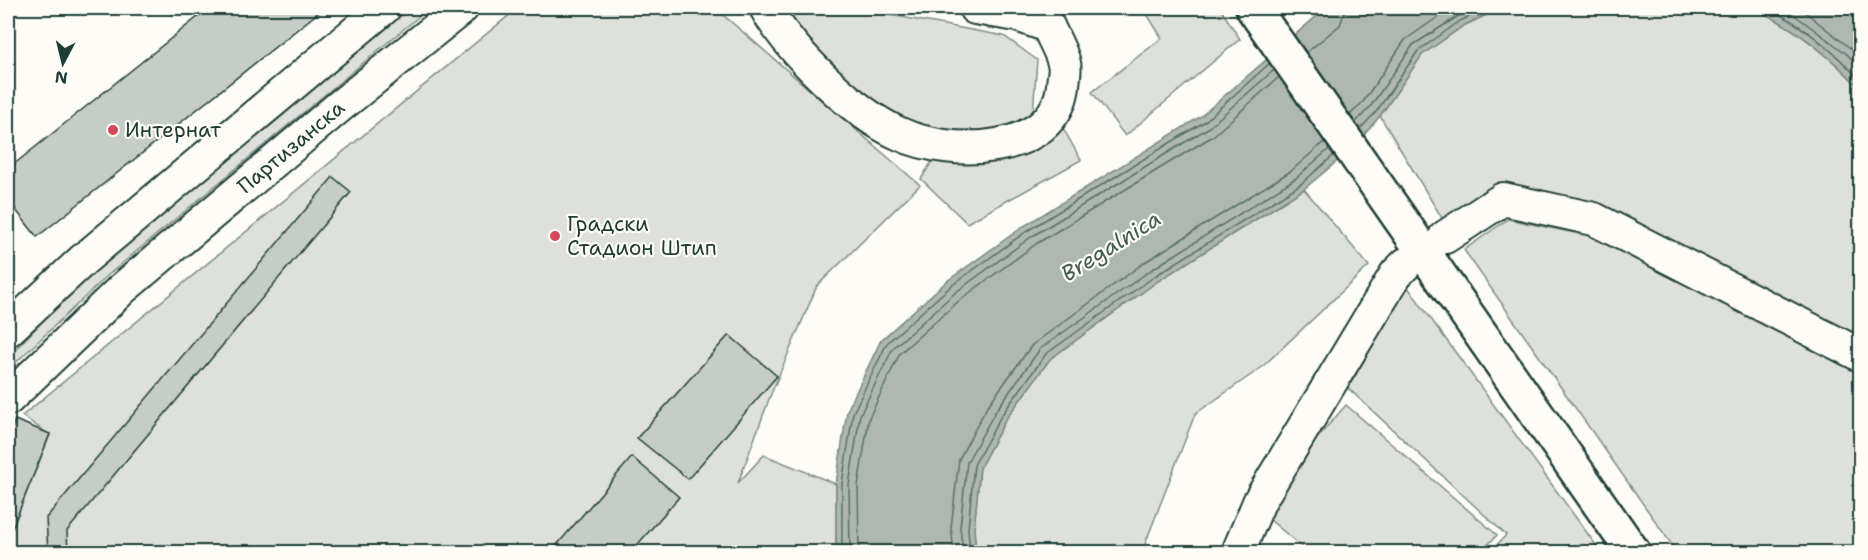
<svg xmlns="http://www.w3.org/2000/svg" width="1868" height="560" font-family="'Shantell Sans',sans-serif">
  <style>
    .green { fill: #dde0db; stroke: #7e8e88; stroke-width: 1.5 }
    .water { fill: #aeb8b1; stroke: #75877f; stroke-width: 1.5 }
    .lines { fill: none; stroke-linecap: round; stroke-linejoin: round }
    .shore { stroke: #586e66; stroke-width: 1.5 }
    .building { fill: #c6cdc7; stroke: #1f3d34; stroke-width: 1.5 }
    .minor-casing { stroke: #1f3d34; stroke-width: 36 }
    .major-casing { stroke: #1f3d34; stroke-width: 38 }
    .minor { stroke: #fdfcf7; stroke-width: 32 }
    .major { stroke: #fdfcf7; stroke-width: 33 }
    .poi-dot { fill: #d1495b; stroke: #fdfcf7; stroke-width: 2 }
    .labels { text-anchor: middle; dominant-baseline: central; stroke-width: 4.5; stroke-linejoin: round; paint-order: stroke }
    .poi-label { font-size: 21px; fill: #1f3d34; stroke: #fdfcf7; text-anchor: start }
    .street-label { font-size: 21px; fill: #1f3d34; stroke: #fdfcf7 }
    .water-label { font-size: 22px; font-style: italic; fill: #435c53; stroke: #fdfcf7 }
  </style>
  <rect width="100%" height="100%" fill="#fdfcf7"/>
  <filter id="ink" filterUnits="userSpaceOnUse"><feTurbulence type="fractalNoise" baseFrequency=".0167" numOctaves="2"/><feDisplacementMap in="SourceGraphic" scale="12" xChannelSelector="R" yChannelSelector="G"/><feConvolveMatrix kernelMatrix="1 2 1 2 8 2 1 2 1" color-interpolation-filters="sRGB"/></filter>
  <g filter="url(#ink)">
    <!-- green -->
    <g class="green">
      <polygon points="411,8 429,8 107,276 8,370 8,357 51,312 54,301"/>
      <polygon points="518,8 715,8 920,185 817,286 771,394 738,483 764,455 836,484 836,552 8,552 9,536 50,435 22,416"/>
      <polygon points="776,8 852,8 1004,36 1037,60 1033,113 1000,131 958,134 905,127 866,106"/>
      <polygon points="1143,8 1220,8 1240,39 1125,136 1092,92 1162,38"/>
      <path d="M1501 8H1753C1794 26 1830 56 1860 88V341L1505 189 1445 223 1380 116 1422 55 1463 26Z"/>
      <polygon points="1063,128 1081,160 967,223 921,179 936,155 1003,157"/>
      <polygon points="1304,189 1369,266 1261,368 1195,414 1142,552 976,552 974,529 980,467 1006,419 1050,359 1158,281"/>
      <polygon points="1508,219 1594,237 1860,374 1860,552 1677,552 1464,250"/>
      <polygon points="1407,286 1601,552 1490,552 1506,535 1348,388"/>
      <polygon points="1346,405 1497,535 1481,552 1308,552 1256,508"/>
    </g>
    <!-- water -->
    <g class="water">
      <polygon points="1326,8 1501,8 1463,26 1422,55 1380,116 1353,148 1304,189 1158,281 1050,359 1006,419 980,467 974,529 976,552 836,552 836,484 847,411 881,340 947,281 1024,226 1200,117"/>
      <path d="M1753 8H1860V88C1830 56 1794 26 1753 8Z"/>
    </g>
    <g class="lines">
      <!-- shore -->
      <g class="shore">
        <path d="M1767 8C1801 23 1835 52 1860 80"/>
        <polyline points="1785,8 1847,54 1860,69"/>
        <polyline points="1800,8 1860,56"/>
        <polyline points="1306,53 1340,25 1346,8"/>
        <polyline points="1350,115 1363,102 1405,40 1451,8"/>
        <polyline points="1355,123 1370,107 1413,45 1471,8"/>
        <polyline points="1360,129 1376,112 1418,51 1460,21 1487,8"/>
        <polyline points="842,552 842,484 853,413 887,343 951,286 1027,231 1204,122 1270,63"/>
        <polyline points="850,552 849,485 860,415 893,348 956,292 1031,237 1208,128 1274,70"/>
        <polyline points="859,552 858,486 869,418 900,353 961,299 1036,244 1213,136 1279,77"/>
        <polyline points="954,552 951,528 959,459 987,407 1032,345 1145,262 1291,171 1324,142"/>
        <polyline points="963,552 960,528 967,462 995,412 1040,349 1151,270 1296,178 1329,149"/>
        <polyline points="970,552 968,529 974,465 1001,416 1046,354 1155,276 1301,184 1334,155"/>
      </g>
    </g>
    <!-- building -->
    <g class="building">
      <polygon points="209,8 324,8 37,237 8,200 8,169"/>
      <polygon points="333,177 351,192 67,531 68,552 48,552 46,518"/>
      <polygon points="729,335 777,376 688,479 637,438"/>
      <polygon points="15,420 50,434 9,536 8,439"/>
      <polygon points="632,457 679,497 631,552 551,552"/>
    </g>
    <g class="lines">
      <!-- minor casing -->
      <g class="minor-casing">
        <g id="minor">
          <path d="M766 8C790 51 854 114 900 134 950 157 1055 156 1063 86 1063 79 1066 70 1064 63 1061 51 1053 38 1048 26L1017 15 975 8"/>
          <polyline points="1445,237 1503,199 1594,219 1860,355"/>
          <polyline points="8,330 83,260 384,8"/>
          <polyline points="8,399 122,289 340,106 462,8"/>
          <polyline points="1238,552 1260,500 1396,274 1406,264"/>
        </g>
      </g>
      <!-- major casing -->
      <g class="major-casing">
        <polyline id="major" points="1253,8 1633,552"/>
      </g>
      <!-- minor -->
      <use href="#minor" class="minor"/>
      <!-- major -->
      <use href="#major" class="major"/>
    </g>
  </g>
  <!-- markers -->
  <g class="poi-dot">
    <circle cx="113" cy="130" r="6"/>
    <circle cx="555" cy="236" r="6"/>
  </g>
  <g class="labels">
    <!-- poi labels -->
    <g class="poi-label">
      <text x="125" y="130">Интернат</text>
      <text x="567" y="224">Градски<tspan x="567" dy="24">Стадион Штип</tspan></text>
    </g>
    <!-- street labels -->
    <g class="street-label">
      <text transform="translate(291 147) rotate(-40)">Партизанска</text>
    </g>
    <!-- water labels -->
    <g class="water-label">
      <text transform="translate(1111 246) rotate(-32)">Bregalnica</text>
    </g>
  </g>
  <!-- margin -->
  <rect width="1868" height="560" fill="none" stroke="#fdfcf7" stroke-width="30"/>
  <rect x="15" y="15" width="1838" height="530" fill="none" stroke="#1f3d34" stroke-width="2" filter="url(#ink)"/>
  <!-- north arrow -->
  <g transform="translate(63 63) rotate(187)" stroke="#fdfcf7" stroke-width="4.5" paint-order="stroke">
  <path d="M0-4.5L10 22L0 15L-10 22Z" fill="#1f3d34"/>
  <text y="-9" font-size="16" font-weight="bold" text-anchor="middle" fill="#1f3d34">N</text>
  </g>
</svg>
